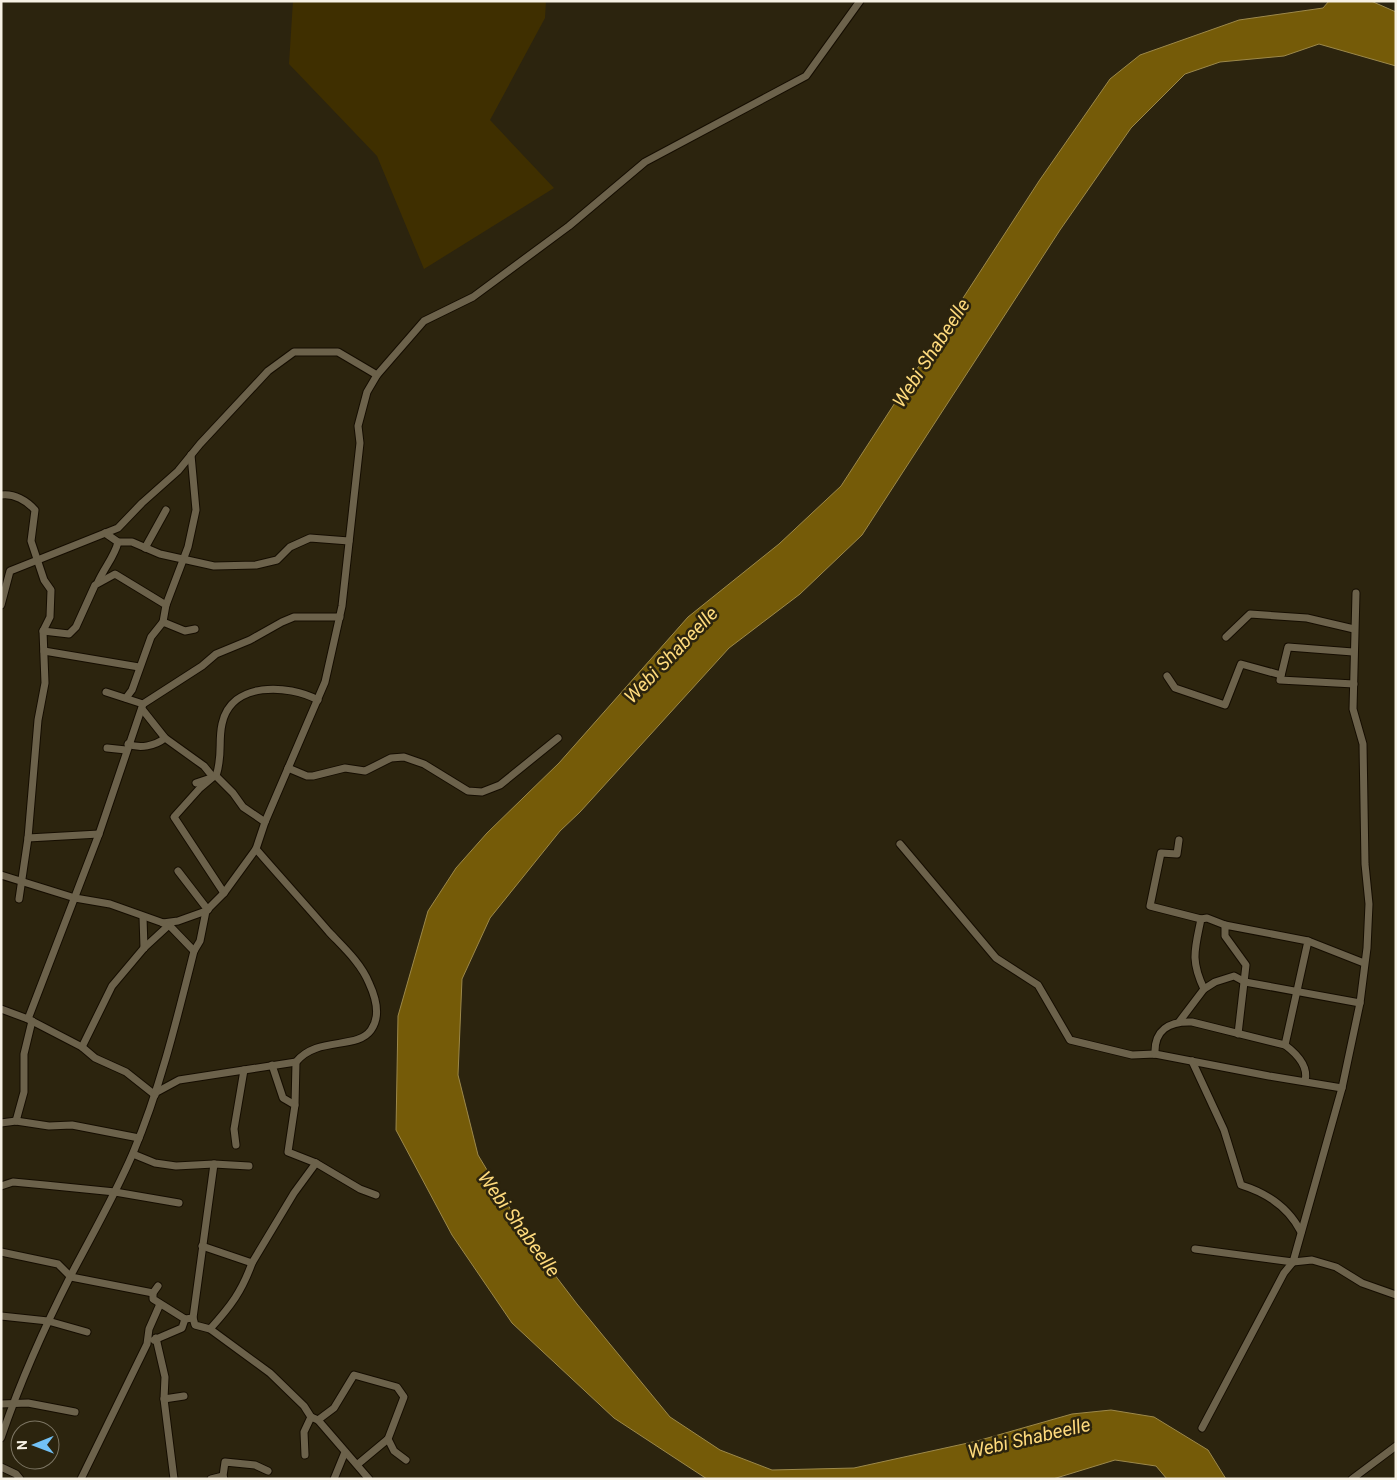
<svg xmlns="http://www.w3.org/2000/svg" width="1397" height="1480" font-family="Roboto,sans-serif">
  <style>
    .green { fill: #3f2f00 }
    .water { fill: #755b08; stroke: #9c884a }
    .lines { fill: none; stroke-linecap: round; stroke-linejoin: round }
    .street-casing { stroke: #150d00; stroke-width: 9 }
    .street { stroke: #6c624b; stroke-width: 7 }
    .labels { text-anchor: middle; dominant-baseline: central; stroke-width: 5; stroke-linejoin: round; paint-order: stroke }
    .water-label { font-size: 19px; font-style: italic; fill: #feda7c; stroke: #2c240e }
  </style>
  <rect width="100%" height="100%" fill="#2c240e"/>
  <!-- green -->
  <polygon class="green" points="293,1 546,1 545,18 490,120 554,188 424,269 377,156 289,64"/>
  <!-- water -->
  <polygon class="water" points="1329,1 1371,1 1396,12 1396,66 1319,44 1284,56 1220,62 1185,74 1131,128 1060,230 862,535 800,594 729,648 580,812 560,831 490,918 462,979 458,1075 478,1155 532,1245 577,1304 670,1417 720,1450 772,1470 854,1468 977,1441 1072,1414 1111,1410 1154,1417 1208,1450 1226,1479 1167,1479 1156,1466 1115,1460 1053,1479 707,1479 614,1418 512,1323 452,1235 396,1130 398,1016 428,911 456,868 487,833 559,763 688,617 779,544 841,486 1039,181 1110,79 1140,55 1239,20 1323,8"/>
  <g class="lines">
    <!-- street casing -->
    <g class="street-casing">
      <g id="street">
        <path d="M1 495C14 493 27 501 35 510L31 541 44 580 51 590 50 617 43 631 45 683 38 720 28 838 19 899"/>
        <polyline points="105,533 118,542 132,542 160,554 214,566 256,565 277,560 290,547 310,538 349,541"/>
        <polyline points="145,548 166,510"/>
        <path d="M98 582C104 568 115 556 118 542"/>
        <polyline points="1,605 10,571 118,528 142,503 178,471 200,444 268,371 294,352 338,352 377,375"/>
        <polyline points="166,605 188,547 196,510 191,455"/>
        <polyline points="43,631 69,634 76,627 95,585 115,574 166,605 163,622"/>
        <polyline points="1226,637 1250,614 1307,618 1354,629"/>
        <polyline points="44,651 139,667"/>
        <polyline points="1353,652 1288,647 1280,680 1354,684"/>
        <polyline points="1167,676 1175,688 1225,705 1241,664 1281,675"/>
        <polyline points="106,692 143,704"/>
        <polyline points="126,698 132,690 151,637 163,622 185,631 195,629"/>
        <polyline points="142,709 165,738 204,766 213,777 216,776 233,793 243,807 265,822"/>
        <path d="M128 744C140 749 155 746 165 738"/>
        <polyline points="107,748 126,750"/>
        <polyline points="288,768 307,776 313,776 345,768 365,771 391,758 404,757 424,764 468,791 482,792 500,785 558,738"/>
        <path d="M216 776C223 755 218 742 222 724 231 681 288 684 318 700"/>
        <polyline points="213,777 200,788 174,817 224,893"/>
        <polyline points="196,783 208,779"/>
        <polyline points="28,838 99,834"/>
        <polyline points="1179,840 1177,854 1161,853 1150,906 1201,919"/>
        <polyline points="900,844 996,958 1038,985 1070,1040 1132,1055 1155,1054 1269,1076 1342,1088"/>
        <polyline points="178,871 208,910"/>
        <polyline points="1,875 75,898 110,904 169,925 194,951"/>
        <polyline points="143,917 144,948"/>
        <polyline points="163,923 178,921 206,911"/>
        <polyline points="1308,941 1364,963"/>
        <polyline points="1204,989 1215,982 1234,976 1245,982 1360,1003"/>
        <polyline points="1,1009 28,1019 82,1047 95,1058 126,1072 155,1095"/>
        <polyline points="28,1019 99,834 143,704 202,666 216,654 250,640 282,622 294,617 340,617"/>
        <path d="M1179 1022 1204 989C1190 960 1195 949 1201 919L1207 918 1225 925"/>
        <path d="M1285 1045C1297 1054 1309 1066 1305 1081"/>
        <polyline points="82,1047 112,986 144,948 169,925"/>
        <path d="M1155 1054C1154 1030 1169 1021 1192 1022L1285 1045 1308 941 1225 925V936L1246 965 1238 1034"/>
        <path d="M1192 1061 1224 1130 1241 1185C1267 1193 1289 1208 1301 1232"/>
        <polyline points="272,1065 283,1098 295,1105 288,1152 316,1163 360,1189 376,1195"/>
        <path d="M155 1093 179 1080 296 1062C317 1036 357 1050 371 1030 381 1016 376 998 369 983 361 963 343 947 329 932 305 904 280 877 256 849"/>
        <polyline points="295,1105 296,1062"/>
        <polyline points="16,1121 24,1092 24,1054 32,1021"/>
        <polyline points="1,1123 16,1121 49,1126 72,1125 139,1138"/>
        <polyline points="236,1145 234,1129 244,1070"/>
        <polyline points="133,1154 155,1163 176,1166 214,1164 249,1166"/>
        <polyline points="214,1164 193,1318 195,1325 210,1329 270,1373 304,1406 311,1417 318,1420 369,1479"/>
        <polyline points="1,1186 13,1182 45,1185 115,1192 179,1203"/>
        <polyline points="202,1246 252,1263 294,1193 316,1163"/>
        <polyline points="1195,1249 1293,1262 1312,1260 1336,1267 1362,1283 1396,1295"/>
        <polyline points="1,1252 58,1264 71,1277 153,1293"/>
        <polyline points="158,1286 153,1293 153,1299 185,1319 193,1318"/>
        <polyline points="1,1316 48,1321 87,1332"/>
        <path d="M210 1329C231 1306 242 1291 252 1263"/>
        <polyline points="156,1338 165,1377 164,1399 174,1479"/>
        <polyline points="154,1340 182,1328 185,1319"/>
        <polyline points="164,1399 184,1396"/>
        <polyline points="1,1404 28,1403 75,1412"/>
        <polyline points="318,1420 334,1408 354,1375 397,1387 404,1397 388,1439 358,1464"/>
        <polyline points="1202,1428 1284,1273 1293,1262 1342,1088 1360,1003 1367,948 1369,904 1365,864 1363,744 1353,709 1356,593"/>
        <path d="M1 1438C20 1382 44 1328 71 1275 92 1235 115 1195 133 1153 160 1089 177 1019 194 951L200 941 206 911 224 893 256 849 265 822 325 682 342 606 360 443 358 426 367 392 377 375 424 321 473 297 569 226 645 162 806 76 860 1"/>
        <polyline points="388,1439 394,1451 406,1460"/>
        <polyline points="305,1455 304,1432 311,1417"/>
        <polyline points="1,1467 16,1474 20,1479"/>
        <polyline points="81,1479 147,1344 149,1329 160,1304"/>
        <polyline points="211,1479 223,1476"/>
        <polyline points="224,1479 223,1476 225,1462 255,1465 268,1471"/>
        <polyline points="334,1479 345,1452"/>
        <polyline points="1352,1479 1396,1446"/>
      </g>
    </g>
    <!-- street -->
    <use href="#street" class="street"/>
  </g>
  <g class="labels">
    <!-- water labels -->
    <g class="water-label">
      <text transform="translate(931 353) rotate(-57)">Webi Shabeelle</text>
      <text transform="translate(671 655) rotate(-46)">Webi Shabeelle</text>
      <text transform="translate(519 1224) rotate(54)">Webi Shabeelle</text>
      <text transform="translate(1029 1438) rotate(-13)">Webi Shabeelle</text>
    </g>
  </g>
  <!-- border -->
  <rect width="1397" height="1480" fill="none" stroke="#f7f1e4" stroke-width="5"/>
  <!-- north arrow -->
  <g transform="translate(35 1445) rotate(269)"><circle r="24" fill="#2c240e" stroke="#7d7664"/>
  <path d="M0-4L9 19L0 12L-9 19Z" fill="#72c1f5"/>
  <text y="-8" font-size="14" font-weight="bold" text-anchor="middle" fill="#f7f1e4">N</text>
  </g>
</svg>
